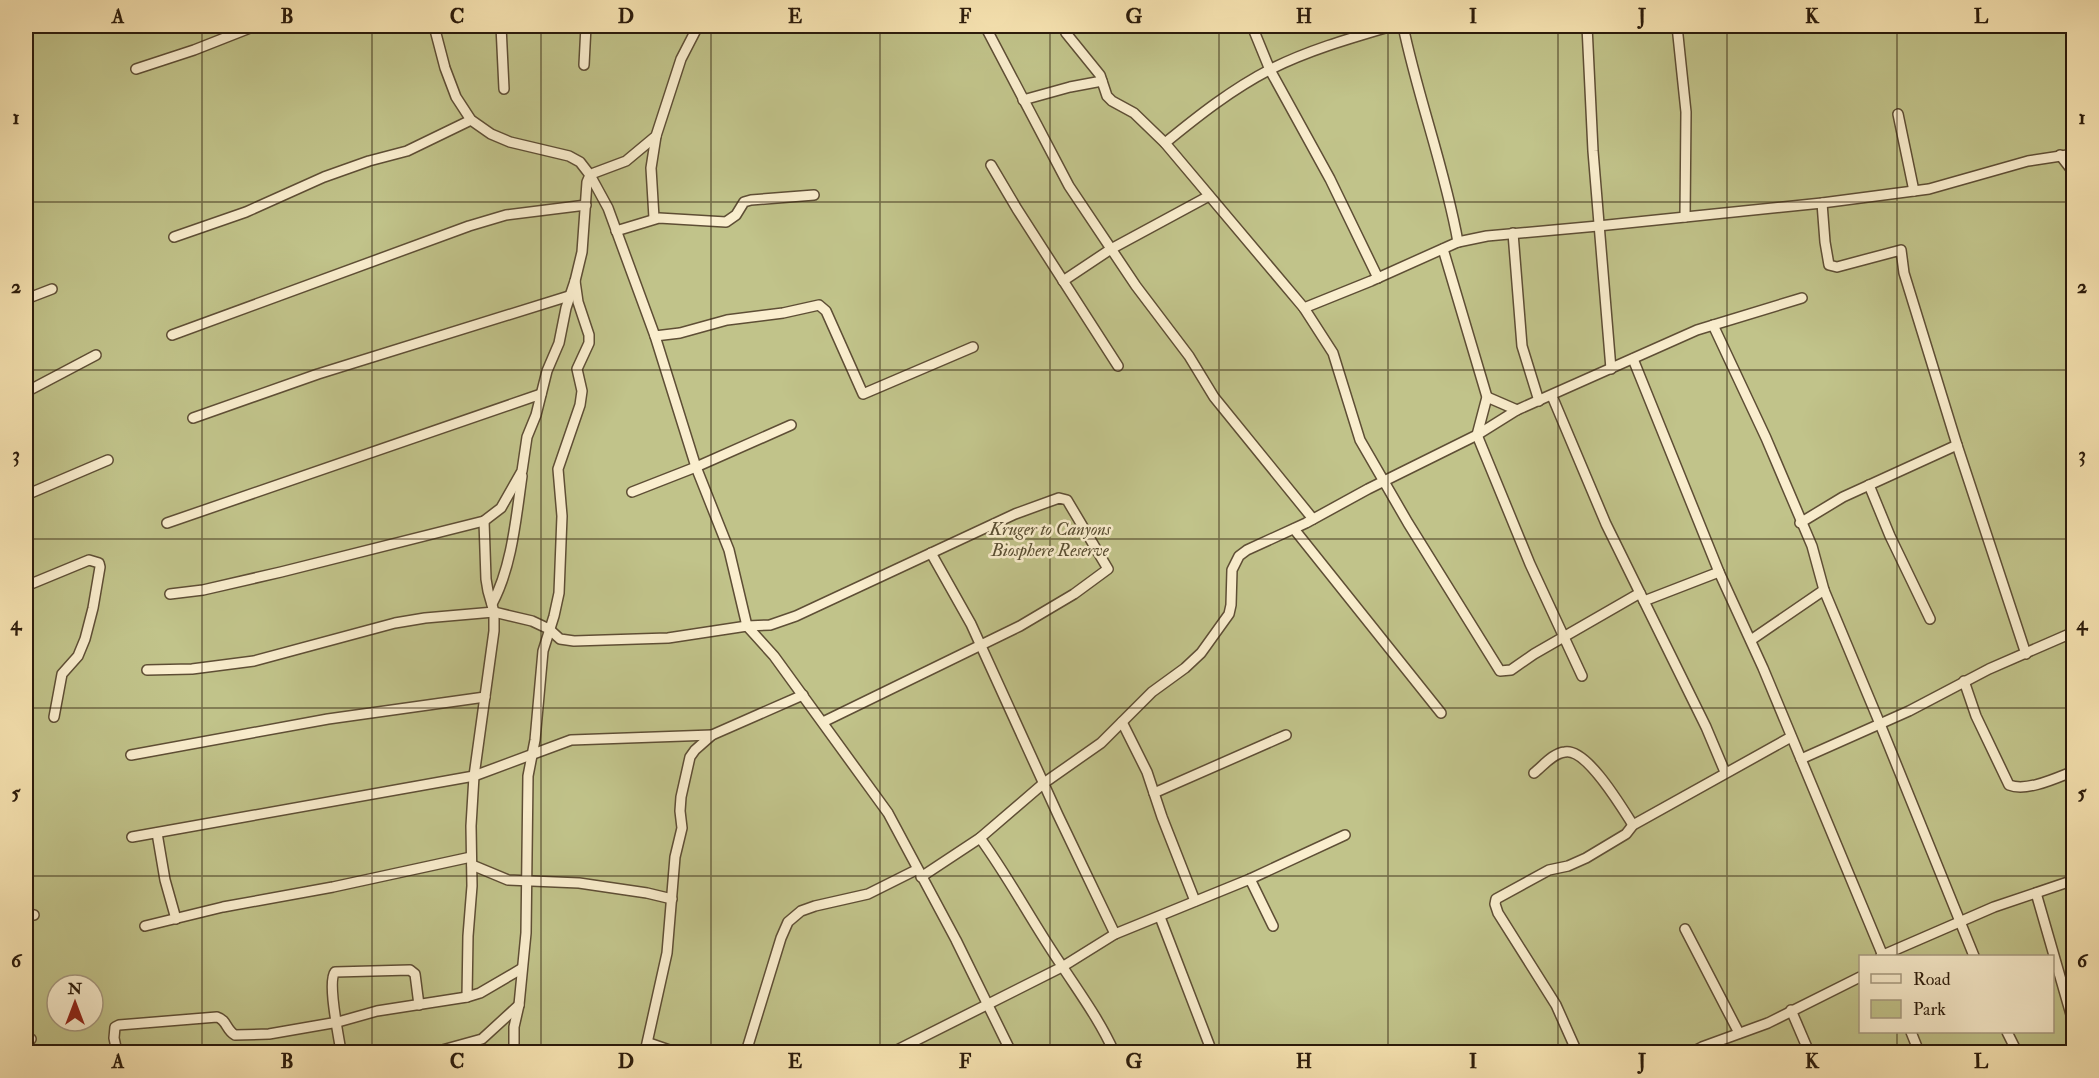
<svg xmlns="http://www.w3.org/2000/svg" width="2099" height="1078" font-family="'IM FELL Double Pica',serif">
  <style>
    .green { fill: #c1c38a; stroke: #766f4a; stroke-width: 1.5; fill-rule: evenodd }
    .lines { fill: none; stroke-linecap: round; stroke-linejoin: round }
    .minor-casing { stroke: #5e4e35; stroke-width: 12 }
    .minor { stroke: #faeece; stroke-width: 9 }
    .grid { fill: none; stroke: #2b1b0b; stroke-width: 1.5; stroke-opacity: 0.55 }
    .labels { text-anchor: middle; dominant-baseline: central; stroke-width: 5; stroke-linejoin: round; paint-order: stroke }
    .park-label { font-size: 18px; font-style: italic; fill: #584d31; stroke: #faeece }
    .neatline { fill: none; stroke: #2b1b0b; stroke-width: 2 }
    .grid-label { font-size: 20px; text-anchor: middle; font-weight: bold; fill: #2b1b0b }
  </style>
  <rect width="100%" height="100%" fill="#f8e5b3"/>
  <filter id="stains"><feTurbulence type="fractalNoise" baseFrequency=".00333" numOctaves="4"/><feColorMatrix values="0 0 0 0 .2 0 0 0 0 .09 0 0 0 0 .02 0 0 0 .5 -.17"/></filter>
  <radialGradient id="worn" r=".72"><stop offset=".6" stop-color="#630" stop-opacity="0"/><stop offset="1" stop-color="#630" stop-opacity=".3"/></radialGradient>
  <!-- green -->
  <path class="green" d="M26 26H2073V1052H26ZM1860 956H2052V1032H1860ZM57 985H93V1021H57Z"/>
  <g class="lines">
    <!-- minor casing -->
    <g class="minor-casing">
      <g id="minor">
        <polyline points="434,26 445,68 456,97 471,120 491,134 510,142 569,156 580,162 590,175 608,208 655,336 696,467 729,550 747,626 774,656 888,813 956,940 1011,1052"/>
        <polyline points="501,26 504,89"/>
        <polyline points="985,26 1069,186 1136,286 1189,356 1214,397 1313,519"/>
        <polyline points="1063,26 1066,33 1100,75 1107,96 1112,101 1134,113 1165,143 1304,308 1333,353 1360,440 1408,523 1500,671 1511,670 1534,654 1640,593"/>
        <polyline points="1252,26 1270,70 1330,179 1378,278"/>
        <path d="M1403 26C1418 98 1445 169 1458 242"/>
        <polyline points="1587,26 1593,151 1611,369"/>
        <polyline points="1677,26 1686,112 1685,217"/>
        <polyline points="584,65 586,26"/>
        <polyline points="136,69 194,50 255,26"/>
        <polyline points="1023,100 1070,87 1102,81"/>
        <polyline points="1898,114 1914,191"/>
        <path d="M1165 143C1198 116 1232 89 1271 69 1309 50 1351 38 1392 26"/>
        <polyline points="2060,155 2074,173"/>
        <polyline points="991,165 1017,209 1118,366"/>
        <polyline points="1822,203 1825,242 1829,265 1837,267 1901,250 1904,273 1957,445 2026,654"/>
        <polyline points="654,218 651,168 656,136"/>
        <polyline points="616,231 659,218 726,222 736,215 744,202 751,200 814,195"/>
        <polyline points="1513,233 1522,346 1539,401"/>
        <polyline points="174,237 246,212 324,177 369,161 407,151 471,120"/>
        <polyline points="1443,249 1487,397 1477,435 1530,564 1582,676"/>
        <polyline points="1063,281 1111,249 1209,196"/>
        <polyline points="26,299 52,289"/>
        <polyline points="1304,308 1371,281 1458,242 1487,236 1598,226 1822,203 1929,189 2028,161 2074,154"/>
        <polyline points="1713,325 1766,438 1812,546 1824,590 1880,724 1974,956"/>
        <polyline points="172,335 469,226 506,215 586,205"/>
        <polyline points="655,336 680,333 727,320 783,313 819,305 826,311 863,394 973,347"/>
        <polyline points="1633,359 1719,572 1763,668 1883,956"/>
        <polyline points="26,392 96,355"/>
        <polyline points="1552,396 1606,524 1706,727 1725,772"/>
        <polyline points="1487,397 1517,410"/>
        <polyline points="193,418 318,374 569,296"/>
        <polyline points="1869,485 1890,536 1930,619"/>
        <polyline points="632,492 696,467 791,425"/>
        <polyline points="26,495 108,460"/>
        <polyline points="167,523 541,394"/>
        <polyline points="1800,523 1843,497 1957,445"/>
        <polyline points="1294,529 1441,713"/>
        <polyline points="931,553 971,624 1058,815 1115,934"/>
        <polyline points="26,586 89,560 99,563 100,567 93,608 85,639 78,656 62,674 54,717"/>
        <polyline points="170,594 203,590 281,572 484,521 501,508 522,471 527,437 536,415 547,371 559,343 566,308 575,281 582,252 587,182 590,175 594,173 626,161 656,136 681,59 698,26"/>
        <polyline points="1644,601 1719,572"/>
        <path d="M492 604C512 567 516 518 522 476"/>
        <polyline points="1751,640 1824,590"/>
        <polyline points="147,670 192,669 254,661 395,623 425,618 494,612 532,621 549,629 560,639 574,641 668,638 747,626 770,625 796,616 1015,514 1059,498 1067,500 1108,569 1074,594 1020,626 823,722"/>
        <path d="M1964 681 1976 716 2009 785C2027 792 2056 778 2074 771"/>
        <polyline points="1122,722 1147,772 1162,817 1195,901"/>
        <polyline points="131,755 328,719 485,697"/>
        <polyline points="1801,759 1909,711 1989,669 2074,632"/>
        <path d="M1534 773C1543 766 1553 753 1565 752 1587 748 1622 808 1633 825"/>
        <polyline points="1154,793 1286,735"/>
        <polyline points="157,833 165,880 176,919"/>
        <polyline points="132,837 474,776 571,740 712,735"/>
        <path d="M980 838C1010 879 1033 924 1062 966 1081 995 1100 1021 1114 1052"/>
        <polyline points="472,865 508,880 579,883 647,893 672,899"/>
        <polyline points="921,877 980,838 1044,783 1101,743 1152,692 1185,668 1201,653 1229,614 1231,605 1232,570 1239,556 1247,550 1306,523 1368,489 1477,435 1517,410 1697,330 1802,298"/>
        <polyline points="1250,879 1273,926"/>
        <polyline points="2036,893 2074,1025"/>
        <polyline points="26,914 34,915"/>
        <polyline points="1160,917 1212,1052"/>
        <polyline points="145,926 223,907 333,887 471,857"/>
        <polyline points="1685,929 1739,1033"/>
        <polyline points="1881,956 1994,907 2074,880"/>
        <polyline points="467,997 468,936 472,886 471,826 474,776 494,631 494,612 488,591 486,579 484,521"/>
        <polyline points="1791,1010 1809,1052"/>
        <polyline points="1911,1032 1919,1052"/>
        <polyline points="2007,1032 2017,1052"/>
        <polyline points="26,1039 31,1039"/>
        <polyline points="649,1043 675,1052"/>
        <path d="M117 1052 114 1038 115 1027 119 1025 217 1017C227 1020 226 1030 235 1035L269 1034 338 1022 377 1011 467 997 480 993 521 969"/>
        <path d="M341 1052C339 1037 327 982 335 972L410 970 415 974 419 1005"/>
        <polyline points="435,1052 482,1039 519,1005"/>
        <polyline points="514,1052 514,1027 519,1005 526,933 528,776 535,740 543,651 554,616 559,593 562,516 558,469 580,405 582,391 577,369 589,343 589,335 578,302 575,281"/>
        <polyline points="645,1052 667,953 675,857 682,828 680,811 681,797 690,757 695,750 712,735 803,695"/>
        <polyline points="746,1052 781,938 788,922 801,911 815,906 868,894 916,870"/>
        <polyline points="893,1052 1062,967 1115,934 1250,879 1345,835"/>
        <polyline points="1577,1052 1556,1005 1498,913 1495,904 1496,899 1549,870 1568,866 1586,858 1626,834 1633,825 1791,737"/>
        <polyline points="1692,1052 1702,1047 1768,1023 1860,977"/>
      </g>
    </g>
    <!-- minor -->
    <use href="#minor" class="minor"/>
  </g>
  <!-- grid -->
  <path class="grid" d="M202 26V1052M372 26V1052M541 26V1052M711 26V1052M880 26V1052M1050 26V1052M1219 26V1052M1388 26V1052M1558 26V1052M1727 26V1052M1897 26V956M26 202H2074M26 370H2074M26 539H2074M26 708H2074M26 876H2074M1897 1032V1052"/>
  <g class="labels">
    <!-- park labels -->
    <g class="park-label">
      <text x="1050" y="529">Kruger to Canyons<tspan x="1050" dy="21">Biosphere Reserve</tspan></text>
    </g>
  </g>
  <!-- margin -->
  <rect width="2099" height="1078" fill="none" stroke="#f8e5b3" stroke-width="66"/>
  <!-- legend -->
  <rect x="1859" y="955" width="195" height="78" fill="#faeece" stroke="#a79a80" stroke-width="1.5"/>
  <rect x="1871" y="974" width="30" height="9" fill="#faeece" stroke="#a79a80" stroke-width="1.5"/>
  <text x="1913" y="985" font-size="18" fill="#2b1b0b">Road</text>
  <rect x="1871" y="1000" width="30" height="18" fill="#c1c38a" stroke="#a79a80" stroke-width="1.5"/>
  <text x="1913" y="1015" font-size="18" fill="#2b1b0b">Park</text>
  <!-- north arrow -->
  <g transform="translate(75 1003)"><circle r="28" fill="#faeece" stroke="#a79a80" stroke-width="1.5"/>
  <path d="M0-4.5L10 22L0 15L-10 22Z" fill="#8f2418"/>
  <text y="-9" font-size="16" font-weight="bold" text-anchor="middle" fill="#2b1b0b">N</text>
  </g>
  <rect x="33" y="33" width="2033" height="1012" class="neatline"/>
  <g class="grid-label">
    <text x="118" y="23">A</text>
    <text x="287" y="23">B</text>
    <text x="457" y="23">C</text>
    <text x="626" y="23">D</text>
    <text x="795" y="23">E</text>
    <text x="965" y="23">F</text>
    <text x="1134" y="23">G</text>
    <text x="1304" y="23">H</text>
    <text x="1473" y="23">I</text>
    <text x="1642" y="23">J</text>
    <text x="1812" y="23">K</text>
    <text x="1981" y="23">L</text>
    <text x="16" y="124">1</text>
    <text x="2082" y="124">1</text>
    <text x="16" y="293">2</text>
    <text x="2082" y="293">2</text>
    <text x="16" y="461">3</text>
    <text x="2082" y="461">3</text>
    <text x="16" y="630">4</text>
    <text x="2082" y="630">4</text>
    <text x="16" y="799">5</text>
    <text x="2082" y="799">5</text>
    <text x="16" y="967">6</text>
    <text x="2082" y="967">6</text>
    <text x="118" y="1068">A</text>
    <text x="287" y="1068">B</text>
    <text x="457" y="1068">C</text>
    <text x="626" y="1068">D</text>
    <text x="795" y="1068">E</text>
    <text x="965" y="1068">F</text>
    <text x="1134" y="1068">G</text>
    <text x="1304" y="1068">H</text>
    <text x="1473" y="1068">I</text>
    <text x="1642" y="1068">J</text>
    <text x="1812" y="1068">K</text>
    <text x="1981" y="1068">L</text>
  </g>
  <rect width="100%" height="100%" filter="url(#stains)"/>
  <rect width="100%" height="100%" fill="url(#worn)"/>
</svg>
